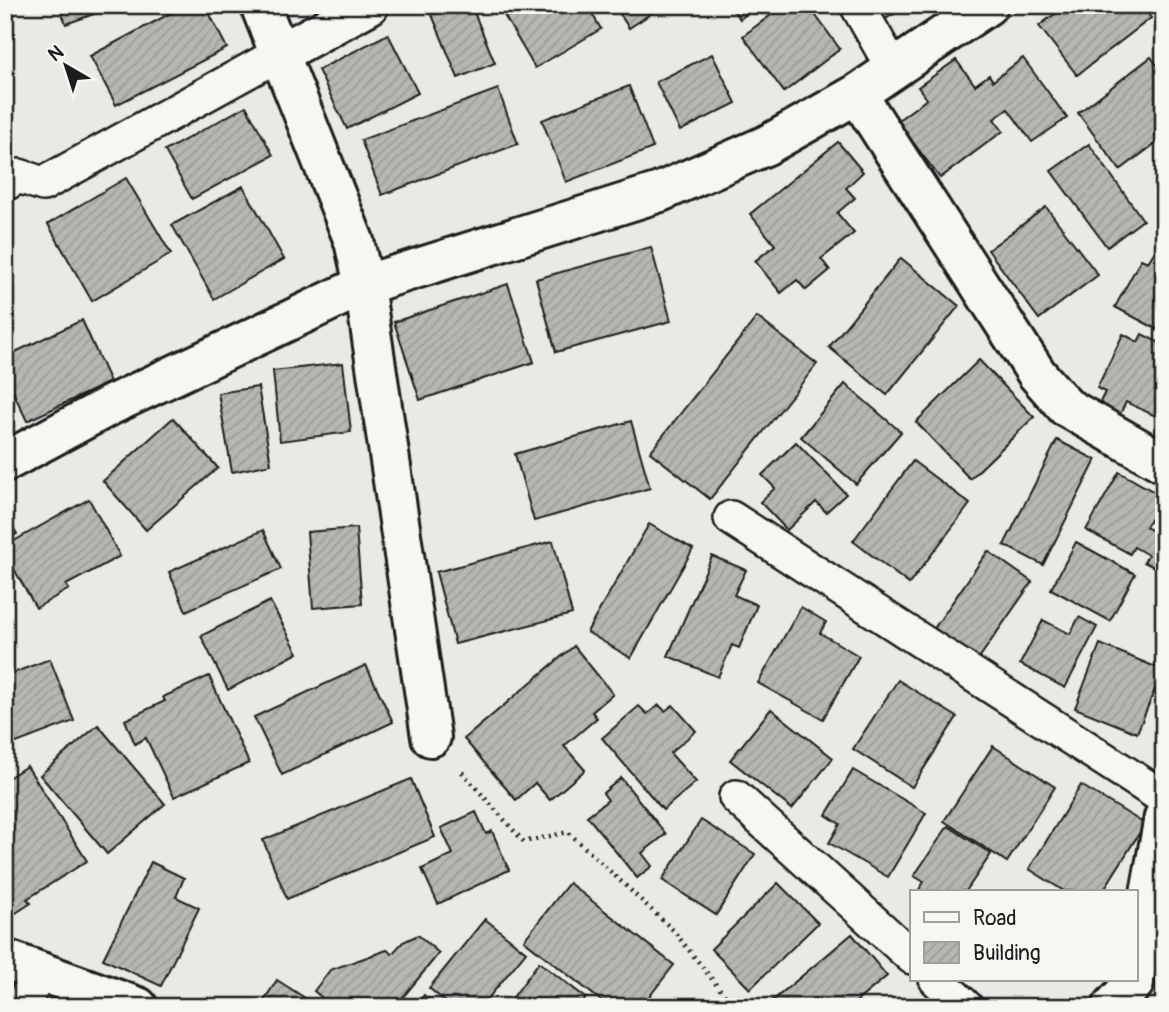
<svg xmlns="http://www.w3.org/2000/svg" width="1169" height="1012" font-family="Pangolin,sans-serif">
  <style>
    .building { fill: url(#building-hatch); stroke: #1c1c1c; stroke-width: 2 }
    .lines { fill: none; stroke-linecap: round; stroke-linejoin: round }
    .service-casing { stroke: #1c1c1c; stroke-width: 38 }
    .minor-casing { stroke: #1c1c1c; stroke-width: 44 }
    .path { stroke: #1c1c1c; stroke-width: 4.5; stroke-dasharray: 2 5; stroke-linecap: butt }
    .service { stroke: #f6f6f2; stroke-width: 33 }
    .minor { stroke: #f6f6f2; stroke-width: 38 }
  </style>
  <defs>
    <pattern id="building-hatch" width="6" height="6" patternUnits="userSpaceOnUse" patternTransform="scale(1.75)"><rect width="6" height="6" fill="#b6b6b3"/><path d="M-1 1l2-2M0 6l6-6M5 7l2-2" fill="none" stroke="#9c9c99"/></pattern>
  </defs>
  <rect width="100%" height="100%" fill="#e9e9e5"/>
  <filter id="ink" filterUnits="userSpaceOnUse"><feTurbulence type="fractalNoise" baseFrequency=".0143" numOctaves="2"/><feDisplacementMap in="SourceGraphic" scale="14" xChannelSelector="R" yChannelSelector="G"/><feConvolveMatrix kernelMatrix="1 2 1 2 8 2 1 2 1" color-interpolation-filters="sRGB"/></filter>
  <g filter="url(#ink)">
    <!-- building -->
    <g class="building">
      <polygon points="59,5 119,5 66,24"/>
      <polygon points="186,5 205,5 227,48 116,105 90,56"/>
      <polygon points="441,5 471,5 495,63 458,78 430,10"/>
      <polygon points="498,5 587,5 601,29 535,68"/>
      <polygon points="614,5 664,5 629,28"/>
      <polygon points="729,5 758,5 740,19"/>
      <polygon points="784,5 808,5 840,49 784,92 743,36"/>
      <polygon points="873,5 909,5 882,21"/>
      <polygon points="1066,5 1141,5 1151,18 1077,75 1039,26"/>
      <polygon points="388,34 418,93 347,129 318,70"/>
      <polygon points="712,54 736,103 680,131 656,82"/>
      <polygon points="1151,57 1164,74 1164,137 1120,170 1078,113"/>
      <polygon points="1023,58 1067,118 1032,142 1008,109 994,119 1003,131 940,178 897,121 927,99 918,87 956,60 975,85 989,75 993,81"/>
      <polygon points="629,86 653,148 566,182 542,120"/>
      <polygon points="498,89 518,144 382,195 361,140"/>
      <polygon points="246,106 273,155 192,199 165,151"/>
      <polygon points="838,142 863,172 846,188 855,198 837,213 854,233 821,259 830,270 806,290 797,280 781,293 755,261 775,245 750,214"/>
      <polygon points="1089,144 1143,220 1107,247 1051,171"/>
      <polygon points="126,178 171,254 92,301 48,224"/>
      <polygon points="243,186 284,259 214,299 172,225"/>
      <polygon points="1046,207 1098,275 1039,319 988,250"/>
      <polygon points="651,247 671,321 556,352 536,279"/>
      <polygon points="1155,251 1162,254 1164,252 1164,333 1115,307 1141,259 1148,262"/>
      <polygon points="901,258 959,306 887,395 829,347"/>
      <polygon points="508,284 534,362 420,400 394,322"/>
      <polygon points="757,317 817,364 710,499 650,452"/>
      <polygon points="82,320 110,382 27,421 5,375 5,357"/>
      <polygon points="1123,334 1138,342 1142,334 1164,345 1160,353 1164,355 1164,420 1126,402 1120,414 1099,404 1105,392 1097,388"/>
      <polygon points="979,360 1034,417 970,479 916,422"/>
      <polygon points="343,363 351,432 280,441 273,371"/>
      <polygon points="845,384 901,432 856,484 801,437"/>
      <polygon points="258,387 271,464 232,472 218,393"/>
      <polygon points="173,418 218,468 146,530 103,481"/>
      <polygon points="631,421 650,488 534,521 515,454"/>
      <polygon points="1057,440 1096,460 1043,565 1004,545"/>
      <polygon points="796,442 846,494 826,512 816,502 787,530 760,502 775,488 762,475"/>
      <polygon points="913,461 970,504 909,584 853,541"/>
      <polygon points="1119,472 1163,497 1146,527 1164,537 1164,572 1144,562 1148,555 1134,547 1130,554 1086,530"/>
      <polygon points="89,499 120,556 66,585 69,589 36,608 5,553 5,546"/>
      <polygon points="5,513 17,534 5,541"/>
      <polygon points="649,524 693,549 631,658 587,632"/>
      <polygon points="356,528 362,604 313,608 307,532"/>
      <polygon points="263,530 281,569 186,611 169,572"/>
      <polygon points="553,541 572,614 455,644 436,572"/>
      <polygon points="1076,542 1135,574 1110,621 1051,589"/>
      <polygon points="988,551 1032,582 977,661 933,630"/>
      <polygon points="712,556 746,570 734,595 757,605 739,648 732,645 718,677 668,656"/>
      <polygon points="270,601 298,653 228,690 201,636"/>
      <polygon points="801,607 826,622 820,633 859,656 823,719 758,683"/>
      <polygon points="1079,617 1097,627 1065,688 1020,664 1043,620 1070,634"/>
      <polygon points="1100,644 1163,670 1137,733 1075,708"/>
      <polygon points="574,646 613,694 592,712 597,718 564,746 585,770 550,800 535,783 516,800 464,739"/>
      <polygon points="50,659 74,721 11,745 5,729 5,676"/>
      <polygon points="366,665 393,722 282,775 254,717"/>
      <polygon points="209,676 249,763 174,797 146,738 135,744 125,720 165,701 163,697"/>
      <polygon points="898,680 957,717 912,787 853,749"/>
      <polygon points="659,705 665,711 673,705 696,731 670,753 696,782 663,810 602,738 639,706 647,714"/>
      <polygon points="771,709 833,758 792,809 730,760"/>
      <polygon points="98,725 165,804 107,854 40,775"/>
      <polygon points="993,746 1055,787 1007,862 944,821"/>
      <polygon points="27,766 87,861 27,899 31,903 5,920 5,780"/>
      <polygon points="853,770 926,813 888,877 829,843 840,824 826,815"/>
      <polygon points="621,778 666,834 642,853 652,866 637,878 587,816 608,800 603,793"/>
      <polygon points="411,779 435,837 287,899 263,840"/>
      <polygon points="1081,785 1145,824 1103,891 1064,891 1029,869"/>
      <polygon points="476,812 486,834 492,831 509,870 438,904 422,869 453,854 441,828"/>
      <polygon points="701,820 755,854 716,915 662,880"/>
      <polygon points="948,826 991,854 966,891 918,891 924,882 914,876"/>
      <polygon points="151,862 184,878 176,897 199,908 161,986 103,959"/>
      <polygon points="569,883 674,965 641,1007 609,1007 524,940"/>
      <polygon points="778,883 818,923 750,989 711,949"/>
      <polygon points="485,919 526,952 481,1007 452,1007 429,988"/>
      <polygon points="852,934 887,976 850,1007 765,1007"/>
      <polygon points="418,935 439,953 395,1007 333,1007 314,991 330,970 387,950 392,954 403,942"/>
      <polygon points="539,962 586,998 579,1007 506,1007"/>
      <polygon points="277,980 319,1007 260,1007"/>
      <polygon points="424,995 439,1007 415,1007"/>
    </g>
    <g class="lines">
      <!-- service casing -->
      <g class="service-casing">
        <g id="service">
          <polyline points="857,5 893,68"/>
          <polyline points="5,184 19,176 43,184 279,54"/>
          <polyline points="731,518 1164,798"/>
          <polyline points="736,797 912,957"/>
          <polyline points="936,979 966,1007"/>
          <polyline points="21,1007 41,971"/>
        </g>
      </g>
      <!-- minor casing -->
      <g class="minor-casing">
        <g id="minor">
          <polyline points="260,5 354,241 364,285 431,737"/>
          <polyline points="279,54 369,5"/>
          <polyline points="857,94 1037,374 1066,407 1164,463"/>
          <polyline points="5,462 111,405 364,285 660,192 767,145 857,94 988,5"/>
          <polyline points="5,959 138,1007"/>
          <polyline points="1136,971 1164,817"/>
          <polyline points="1112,1007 1134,983 1134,979"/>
        </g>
      </g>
      <!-- path -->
      <polyline class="path" points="462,772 524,842 568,832 673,930 734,1007"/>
      <!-- service -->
      <use href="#service" class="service"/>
      <!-- minor -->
      <use href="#minor" class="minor"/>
    </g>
  </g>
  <!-- margin -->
  <rect width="1169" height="1012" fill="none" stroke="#f6f6f2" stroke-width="28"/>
  <rect x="14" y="14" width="1141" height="984" fill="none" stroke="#1c1c1c" stroke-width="2.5" filter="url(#ink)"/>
  <!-- legend -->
  <rect x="910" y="890" width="228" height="91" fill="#f6f6f2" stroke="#9f9f9c" stroke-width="2"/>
  <rect x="924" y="912" width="35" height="10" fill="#f6f6f2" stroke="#9f9f9c" stroke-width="2"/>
  <text x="973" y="925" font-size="21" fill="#1c1c1c">Road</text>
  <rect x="924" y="942" width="35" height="21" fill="url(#building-hatch)" stroke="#9f9f9c" stroke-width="2"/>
  <text x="973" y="960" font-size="21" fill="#1c1c1c">Building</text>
  <!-- north arrow -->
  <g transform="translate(66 66) rotate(321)" stroke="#f6f6f2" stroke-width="5" paint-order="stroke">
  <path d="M0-5L12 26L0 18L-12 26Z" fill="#1c1c1c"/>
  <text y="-10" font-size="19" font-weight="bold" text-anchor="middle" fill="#1c1c1c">N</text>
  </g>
</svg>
